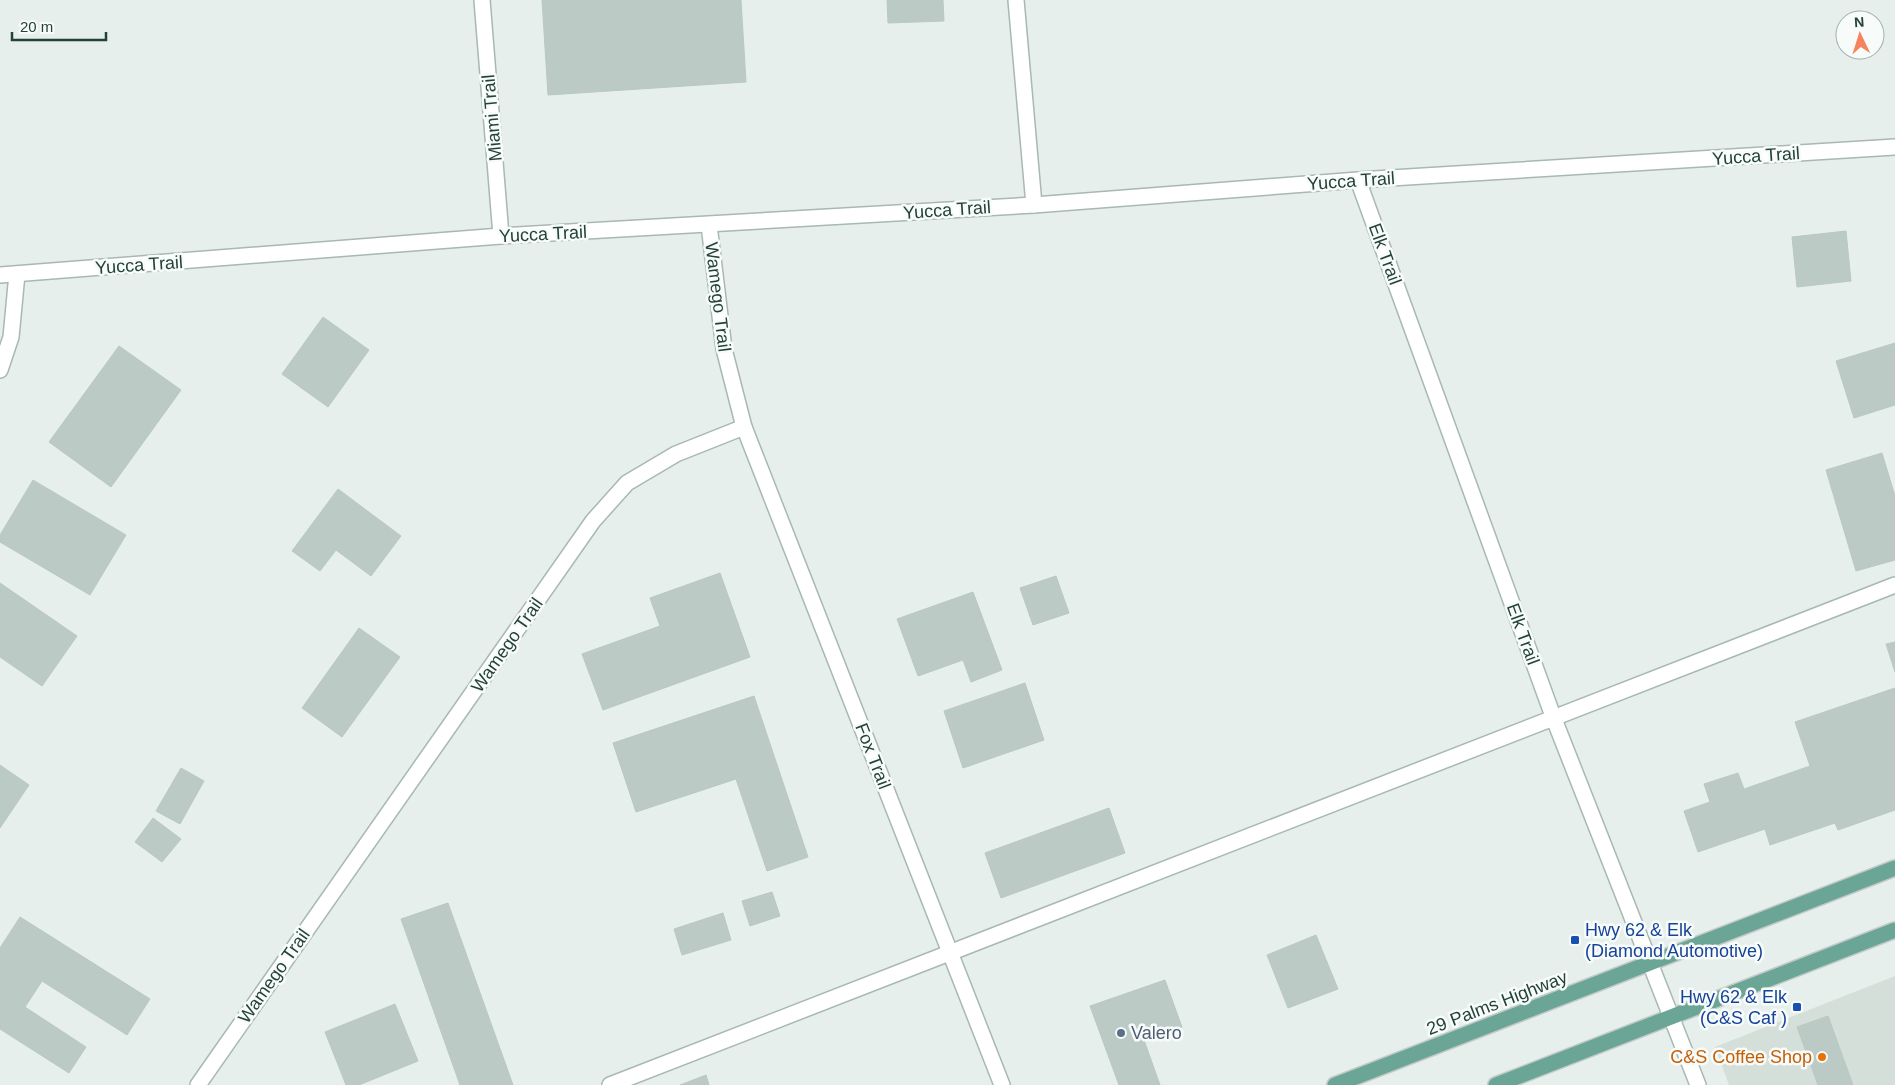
<svg xmlns="http://www.w3.org/2000/svg" width="1895" height="1085" font-family="Arial,sans-serif">
  <style>
    .built { fill: #d4dfda }
    .building { fill: #bbcac4; stroke: #b8c9c2 }
    .lines { fill: none; stroke-linecap: round; stroke-linejoin: round }
    .minor-casing { stroke: #a8b8b2; stroke-width: 18 }
    .major-casing { stroke: #c2cac8; stroke-width: 18 }
    .minor { stroke: #fff; stroke-width: 15 }
    .major { stroke: #6aa596; stroke-width: 15 }
    .transit-dot { fill: #1a4fb4; stroke: #f7fbf9; stroke-width: 2 }
    .service-dot { fill: #5c6f8a; stroke: #f7fbf9; stroke-width: 2 }
    .food-dot { fill: #e8710a; stroke: #f7fbf9; stroke-width: 2 }
    .labels { text-anchor: middle; dominant-baseline: central; stroke-width: 5; stroke-linejoin: round; paint-order: stroke }
    .street-label { font-size: 18px; fill: #24423a; stroke: #f7fbf9 }
    .transit-label { font-size: 18px; fill: #164399; stroke: #f7fbf9; text-anchor: start }
    .service-label { font-size: 18px; fill: #4e5e75; stroke: #f7fbf9; text-anchor: start }
    .food-label { font-size: 18px; fill: #c56008; stroke: #f7fbf9; text-anchor: end }
  </style>
  <rect width="100%" height="100%" fill="#e6efeb"/>
  <!-- built -->
  <polygon class="built" points="1895,976 1895,1085 1729,1085 1715,1047"/>
  <!-- building -->
  <g class="building">
    <polygon points="542,0 741,0 746,82 548,95"/>
    <polygon points="887,0 943,0 944,21 888,23"/>
    <polygon points="1846,231 1851,281 1797,287 1792,237"/>
    <polygon points="323,317 369,350 328,407 282,374"/>
    <polygon points="1895,343 1895,405 1854,418 1836,361"/>
    <polygon points="119,346 181,390 111,487 49,442"/>
    <polygon points="1882,453 1895,496 1895,560 1856,571 1826,470"/>
    <polygon points="33,480 126,535 90,595 0,542 0,535"/>
    <polygon points="338,489 401,536 371,576 336,550 320,571 292,551"/>
    <polygon points="720,573 750,657 603,710 582,654 660,626 650,598"/>
    <polygon points="1056,576 1069,613 1033,625 1020,588"/>
    <polygon points="0,583 77,636 42,686 0,657"/>
    <polygon points="973,592 1002,670 971,682 963,660 918,676 897,619"/>
    <polygon points="359,628 400,657 342,737 302,708"/>
    <polygon points="1895,642 1895,672 1886,644"/>
    <polygon points="1025,683 1044,740 963,768 944,711"/>
    <polygon points="1895,688 1895,810 1838,830 1835,823 1770,845 1765,829 1698,852 1684,811 1710,802 1704,784 1738,773 1744,789 1810,766 1795,722"/>
    <polygon points="754,696 808,857 767,871 736,779 636,812 613,743"/>
    <polygon points="0,765 29,785 0,828"/>
    <polygon points="181,768 204,781 180,824 156,811"/>
    <polygon points="1109,808 1125,853 1001,898 985,853"/>
    <polygon points="153,818 181,839 162,862 135,842"/>
    <polygon points="772,892 780,916 750,926 742,901"/>
    <polygon points="448,903 513,1085 460,1085 401,919"/>
    <polygon points="723,913 731,940 682,955 674,929"/>
    <polygon points="20,917 150,999 127,1035 42,981 25,1007 86,1047 69,1073 0,1029 0,948"/>
    <polygon points="1316,935 1338,989 1288,1008 1267,955"/>
    <polygon points="1165,980 1182,1027 1144,1040 1160,1085 1119,1085 1090,1006"/>
    <polygon points="395,1004 418,1061 359,1085 346,1085 325,1032"/>
    <polygon points="1828,1016 1853,1085 1818,1085 1797,1027"/>
    <polygon points="706,1075 709,1085 680,1085"/>
  </g>
  <g class="lines">
    <!-- minor casing -->
    <g class="minor-casing">
      <g id="minor">
        <polyline points="482,0 501,236"/>
        <polyline points="1016,0 1034,205"/>
        <polyline points="1358,180 1554,719 1698,1085"/>
        <polyline points="0,275 501,236 1034,205 1358,180 1895,147"/>
        <polyline points="0,370 11,337 17,274"/>
        <polyline points="744,427 1002,1085"/>
        <polyline points="198,1085 593,521 627,483 676,454 744,427 724,349 709,225"/>
        <polyline points="610,1085 1895,585"/>
      </g>
    </g>
    <!-- major casing -->
    <g class="major-casing">
      <g id="major">
        <polyline points="1335,1085 1895,868"/>
        <polyline points="1496,1085 1895,930"/>
      </g>
    </g>
    <!-- minor -->
    <use href="#minor" class="minor"/>
    <!-- major -->
    <use href="#major" class="major"/>
  </g>
  <!-- markers -->
  <g class="transit-dot">
    <rect x="1570" y="935" width="10" height="10" rx="2.5"/>
    <rect x="1792" y="1002" width="10" height="10" rx="2.5"/>
  </g>
  <circle class="service-dot" cx="1121" cy="1033" r="5"/>
  <circle class="food-dot" cx="1822" cy="1057" r="5"/>
  <g class="labels">
    <!-- street labels -->
    <g class="street-label">
      <text transform="translate(492 118) rotate(-95)">Miami Trail</text>
      <text transform="translate(1756 156) rotate(-4)">Yucca Trail</text>
      <text transform="translate(1351 181) rotate(-4)">Yucca Trail</text>
      <text transform="translate(947 210) rotate(-4)">Yucca Trail</text>
      <text transform="translate(543 234) rotate(-3)">Yucca Trail</text>
      <text transform="translate(1385 254) rotate(70)">Elk Trail</text>
      <text transform="translate(139 265) rotate(-4)">Yucca Trail</text>
      <text transform="translate(718 297) rotate(83)">Wamego Trail</text>
      <text transform="translate(1523 634) rotate(70)">Elk Trail</text>
      <text transform="translate(507 645) rotate(-55)">Wamego Trail</text>
      <text transform="translate(873 756) rotate(69)">Fox Trail</text>
      <text transform="translate(274 976) rotate(-55)">Wamego Trail</text>
      <text transform="translate(1497 1003) rotate(-21)">29 Palms Highway</text>
    </g>
    <!-- transit labels -->
    <g class="transit-label">
      <text x="1585" y="930">Hwy 62 &amp; Elk<tspan x="1585" dy="21">(Diamond Automotive)</tspan></text>
      <text x="1787" y="997" text-anchor="end">Hwy 62 &amp; Elk<tspan x="1787" dy="21">(C&amp;S Caf )</tspan></text>
    </g>
    <!-- service labels -->
    <g class="service-label">
      <text x="1131" y="1033">Valero</text>
    </g>
    <!-- food labels -->
    <g class="food-label">
      <text x="1812" y="1057">C&amp;S Coffee Shop</text>
    </g>
  </g>
  <!-- north arrow -->
  <g transform="translate(1860 35) rotate(356)"><circle r="24" fill="#f7fbf9" stroke="#a3b1ad"/>
  <path d="M0-4L9 19L0 12L-9 19Z" fill="#f5845e"/>
  <text y="-8" font-size="14" font-weight="bold" text-anchor="middle" fill="#24423a">N</text>
  </g>
  <!-- scale -->
  <path d="M12 32v8h94v-8" fill="none" stroke="#24423a" stroke-width="2.5"/>
  <text x="20" y="32" font-size="15" fill="#24423a" stroke="#f7fbf9" stroke-width="4" paint-order="stroke">20 m</text>
</svg>
